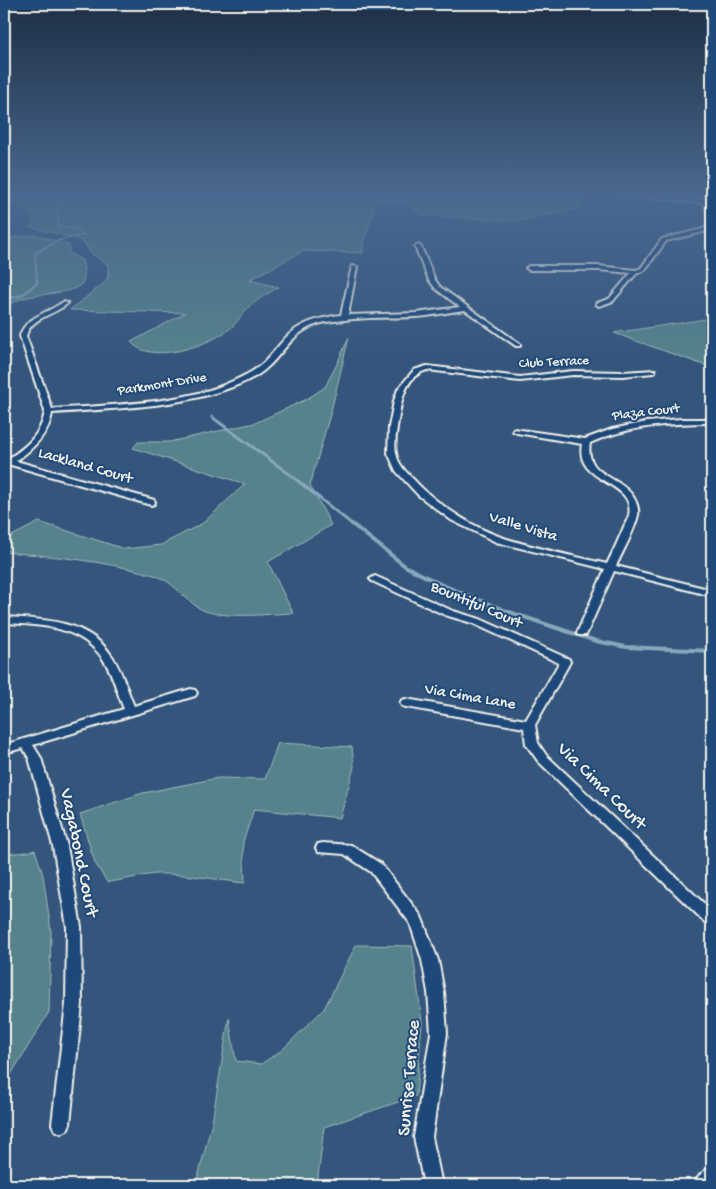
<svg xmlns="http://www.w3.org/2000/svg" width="716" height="1189" font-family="'Gochi Hand',sans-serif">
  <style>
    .green { fill: #54828b; stroke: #a4baba }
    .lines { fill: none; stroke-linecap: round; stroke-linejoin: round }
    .stream-far3 { stroke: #89a8bc; stroke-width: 2 }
    .stream-far2 { stroke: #89a8bc; stroke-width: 2.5 }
    .stream-far1 { stroke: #89a8bc; stroke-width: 3 }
    .stream { stroke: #89a8bc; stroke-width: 4 }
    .minor-casing { stroke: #f4f1e8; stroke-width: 4 }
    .minor { fill: #1f4a7a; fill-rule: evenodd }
    .labels { text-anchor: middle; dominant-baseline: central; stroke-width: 4; stroke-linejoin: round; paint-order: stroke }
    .far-street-label { font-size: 14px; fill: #f4f1e8; stroke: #1f4a7a }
    .street-label { font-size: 16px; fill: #f4f1e8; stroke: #1f4a7a }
    .near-street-label { font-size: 19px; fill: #f4f1e8; stroke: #1f4a7a }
  </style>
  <rect width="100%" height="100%" fill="#34567d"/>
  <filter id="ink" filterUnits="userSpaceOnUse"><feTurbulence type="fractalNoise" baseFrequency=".02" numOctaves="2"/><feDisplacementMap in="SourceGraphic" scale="10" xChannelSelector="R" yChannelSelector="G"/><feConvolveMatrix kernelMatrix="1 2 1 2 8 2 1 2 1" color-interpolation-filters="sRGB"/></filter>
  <g filter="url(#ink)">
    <!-- green -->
    <g class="green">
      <path d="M4 194H573L588 195 579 209 517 221 421 215 410 204 376 201 363 246V253L303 251 249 280 279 287C267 294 255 301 245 311 239 318 235 326 227 331 206 346 150 365 131 342L185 313 70 310 104 283 108 277V265L91 253 85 244 78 239 30 227 33 225 31 222 34 220C24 204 21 206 4 200Z"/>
      <path d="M6 221 11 238 36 235 69 245 70 249 67 252 82 260C84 268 86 275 82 283 75 295 29 293 16 301 11 303 7 307 4 311V222Z"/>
      <polygon points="712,318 712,368 614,333"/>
      <path d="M349 337 331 411 310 485 331 525 268 562 293 613C270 614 217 620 199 608 183 598 173 581 154 575 105 561 54 556 4 552V540L39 522 125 549 161 545 203 523 245 484 133 448 138 442H169L255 423 307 399 325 387 337 364Z"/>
      <path d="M278 743 352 747 354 767 340 818 254 809 243 842 245 883C216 880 185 873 156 874 139 875 124 881 107 882L95 863 80 814 143 793 218 778 265 779Z"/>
      <polygon points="35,850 43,875 51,931 49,1012 7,1081 4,1083 4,854 28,852"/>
      <polygon points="356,945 412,946 422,1022 416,1096 324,1127 317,1185 196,1185 212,1122 229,1018 236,1061 261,1064 282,1050 324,1009"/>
    </g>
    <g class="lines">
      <!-- stream-far3 -->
      <polyline class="stream-far3" points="37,280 35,253 60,240 84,235 78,230 58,226 59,194"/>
      <!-- stream-far2 -->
      <polyline class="stream-far2" points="4,300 22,295 37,283 37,279"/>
      <!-- stream-far1 -->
      <polyline class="stream-far1" points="212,417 288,473 353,525"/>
      <!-- stream -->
      <polyline class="stream" points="352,524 405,566 440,584 509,612 596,641 626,647 712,651"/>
      <!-- minor casing -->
      <g class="minor-casing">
        <g id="minor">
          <polygon points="618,194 704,200 702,194 706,194 712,214 712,222 710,221 704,203 620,195"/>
          <polygon points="710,223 712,223 712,226 707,231 666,241 645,270 636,274 613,301 599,306 596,304 597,303 609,299 631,273 598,270 529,270 526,268 529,266 598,266 636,270 641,268 662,239 703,229"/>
          <path d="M418 245 421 247 435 280 440 287 520 344V346H516L465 310C449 312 432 316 416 317 392 318 368 317 345 320 335 321 325 321 315 325 287 335 280 362 256 376 200 408 116 408 52 413 49 434 33 449 16 461L154 500 155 502 154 504 151 505 11 465 4 468V462C24 448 41 437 45 411L20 336C25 317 48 313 63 302L68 303C55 315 31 317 26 336L52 409C106 405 185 404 233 381 246 375 259 369 268 358 276 350 282 340 291 333 305 321 324 317 341 315L352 266 357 267 348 315 416 313 460 307 436 289 429 280 415 247Z"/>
          <path d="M427 366 520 377 573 371 623 372 655 370V372L653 373 623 376 573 375 520 381 427 370C407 375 402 397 399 415 397 427 394 442 396 453 398 465 407 473 415 481 436 504 475 529 504 538 538 549 573 556 607 564 613 552 618 541 623 529 625 524 628 519 629 515 636 480 574 484 582 444L517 433 513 431 514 429 585 439 612 429 647 422 681 419H712V423C670 423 628 426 590 443 584 478 623 475 635 500 637 504 639 511 638 515 634 532 623 551 616 566L712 590V596L614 571 587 633 586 635H578L577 633 605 569 496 542 451 520 418 495 396 471 388 453 389 427 394 401 398 389 414 370Z"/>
          <polygon points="375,576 453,611 480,619 569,659 570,662 535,725 538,743 546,755 712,911 712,926 707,924 538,761 526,744 524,728 406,707 402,706 400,703 402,700 406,699 526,720 559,663 472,623 445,615 372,581 370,579"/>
          <path d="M4 617C43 619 88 620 112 656 122 671 127 690 134 706L191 689 195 690 197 693 195 696 33 745 41 758 67 846 81 927 82 1004 70 1124 67 1130 61 1133 55 1130 52 1124 66 1004 67 927 53 846 29 758 23 748 8 752 4 751V745L124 709C117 693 113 673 103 659 80 625 40 625 4 623Z"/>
          <polygon points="323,843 351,845 381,864 421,916 438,960 444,992 447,1033 432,1137 442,1185 424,1185 414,1137 431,1033 428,992 422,960 410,923 371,872 344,854 318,852 316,848 318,844"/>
          <path d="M712 1167V1185H694C697 1176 703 1171 712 1167Z"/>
        </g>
      </g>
      <!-- minor -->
      <use href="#minor" class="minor"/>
    </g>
  </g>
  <!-- sky -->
  <linearGradient id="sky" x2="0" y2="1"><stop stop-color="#1d2f45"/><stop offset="0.54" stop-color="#4a688f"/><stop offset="1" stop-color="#4a688f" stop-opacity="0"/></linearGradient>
  <rect width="716" height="360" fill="url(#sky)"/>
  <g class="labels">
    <!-- far-street labels -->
    <g class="far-street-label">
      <text transform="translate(554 363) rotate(-3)">Club Terrace</text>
      <text transform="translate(162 385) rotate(-9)">Parkmont Drive</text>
      <text transform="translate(646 413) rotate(-7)">Plaza Court</text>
    </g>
    <!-- street labels -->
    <g class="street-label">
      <text transform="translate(85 467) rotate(16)">Lackland Court</text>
      <text transform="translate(523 528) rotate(17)">Valle Vista</text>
      <text transform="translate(476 606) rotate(23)">Bountiful Court</text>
      <text transform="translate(470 698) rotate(10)">Via Cima Lane</text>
    </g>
    <!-- near-street labels -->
    <g class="near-street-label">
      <text transform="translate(601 787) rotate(44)">Via Cima Court</text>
      <text transform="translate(78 853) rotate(78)">Vagabond Court</text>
      <text transform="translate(410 1078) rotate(-85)">Sunrise Terrace</text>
    </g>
  </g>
  <!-- margin -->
  <rect width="716" height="1189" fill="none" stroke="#1f4a7a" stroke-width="20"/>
  <rect x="10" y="10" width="696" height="1169" fill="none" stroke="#f4f1e8" stroke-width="2" filter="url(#ink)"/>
</svg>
